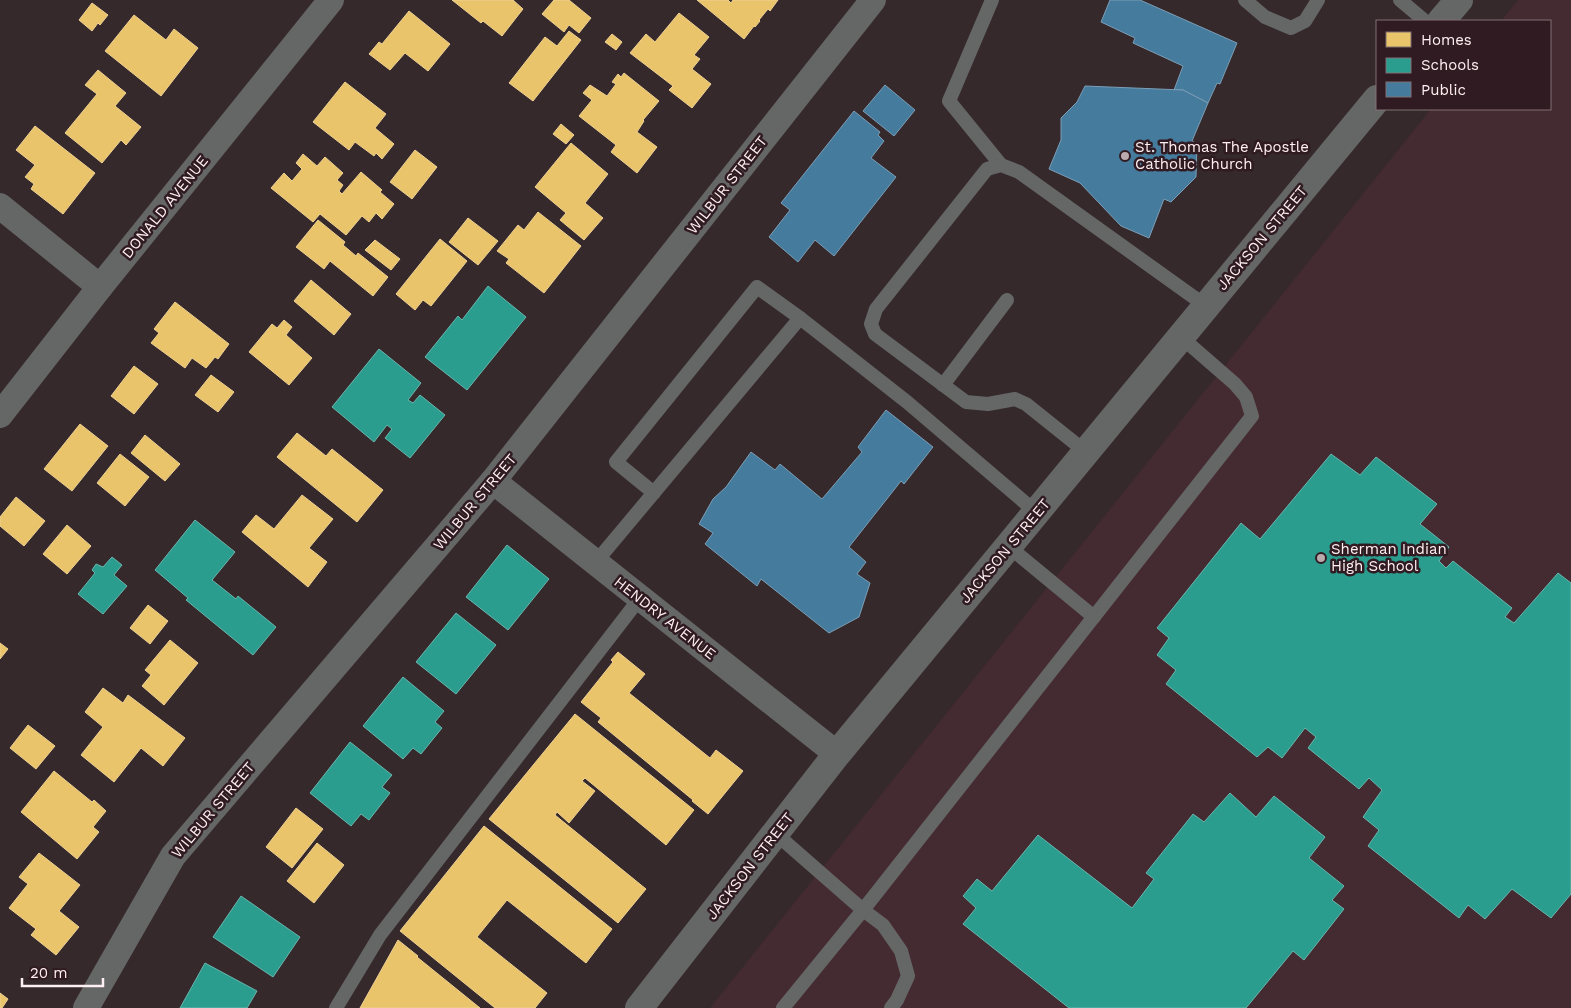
<svg xmlns="http://www.w3.org/2000/svg" width="1571" height="1008" font-family="'Work Sans',sans-serif">
  <style>
    .built { fill: #442a31 }
    .homes { fill: #e9c46a; stroke: #efd193 }
    .schools { fill: #2a9d8f; stroke: #6ab6ad }
    .public { fill: #457b9d; stroke: #7c9eb6 }
    .lines { fill: none; stroke-linecap: round; stroke-linejoin: round }
    .service { stroke: #656666; stroke-width: 14 }
    .minor { stroke: #656666; stroke-width: 26 }
    .tertiary { stroke: #656666; stroke-width: 28 }
    .poi-dot { fill: #b8aaad; stroke: #2f1b21; stroke-width: 2 }
    .labels { text-anchor: middle; dominant-baseline: central; stroke-width: 5; stroke-linejoin: round; paint-order: stroke }
    .poi-label { font-size: 15px; fill: #feeff2; stroke: #2f1b21; text-anchor: start }
    .street-label { font-size: 15px; fill: #feeff2; stroke: #2f1b21 }
  </style>
  <rect width="100%" height="100%" fill="#35292c"/>
  <!-- built -->
  <polygon class="built" points="1518,0 1571,0 1571,1008 710,1008 1431,109 1550,109 1550,21 1501,21"/>
  <!-- homes -->
  <g class="homes">
    <polygon points="452,0 513,0 523,9 502,36 483,21 481,23"/>
    <polygon points="554,0 569,0 591,18 579,33 569,25 564,32 542,14"/>
    <polygon points="697,0 728,0 731,3 733,0 778,0 770,11 768,9 759,20 760,21 755,27 754,26 744,39"/>
    <polygon points="92,3 108,15 100,25 98,23 92,31 79,20"/>
    <polygon points="409,11 450,44 428,71 405,53 390,70 369,54 379,42 382,44"/>
    <polygon points="679,13 709,37 694,55 700,59 692,69 711,84 692,108 669,90 673,86 630,53 646,34 655,42"/>
    <polygon points="134,15 166,40 174,29 198,48 161,96 105,51"/>
    <polygon points="569,31 581,40 533,101 509,83 545,37 557,46"/>
    <polygon points="612,34 622,42 616,50 605,42"/>
    <polygon points="98,70 126,93 115,106 141,127 126,145 121,140 102,163 65,133 97,94 85,85"/>
    <polygon points="624,73 659,101 643,120 644,121 637,132 657,147 637,173 611,152 616,145 579,116 592,100 583,93 590,85 607,96 616,84 612,82 618,74 621,77"/>
    <polygon points="345,82 386,114 375,128 394,144 382,159 376,153 374,156 355,142 349,150 313,122"/>
    <polygon points="561,124 574,135 566,144 553,134"/>
    <polygon points="35,126 95,173 63,214 31,189 34,184 25,177 35,165 16,150"/>
    <polygon points="571,143 608,174 585,203 603,218 584,240 560,220 566,213 535,187"/>
    <polygon points="415,150 437,167 412,199 390,182"/>
    <polygon points="303,154 317,166 325,157 343,173 337,180 343,185 339,191 342,194 361,172 382,190 380,192 394,204 382,219 376,213 369,222 362,216 346,235 320,214 313,222 271,188 284,173 292,181 302,169 296,163"/>
    <polygon points="538,212 581,246 544,293 506,263 509,259 497,251 518,225 524,230"/>
    <polygon points="468,218 498,241 478,265 449,242"/>
    <polygon points="318,220 345,242 343,245 356,256 358,253 388,277 373,296 330,261 324,269 296,247"/>
    <polygon points="440,239 467,261 431,306 423,300 415,310 396,294"/>
    <polygon points="375,240 400,259 391,270 365,250"/>
    <polygon points="311,280 351,314 334,335 294,301"/>
    <polygon points="175,302 229,344 218,359 215,357 206,368 192,358 185,368 151,343 159,333 154,329"/>
    <polygon points="284,320 292,327 286,335 312,358 289,385 249,352 272,324 277,328"/>
    <polygon points="134,366 158,384 134,414 111,396"/>
    <polygon points="211,375 234,392 218,412 195,395"/>
    <polygon points="80,424 108,446 72,491 44,469"/>
    <polygon points="297,433 326,456 332,449 383,490 357,522 277,457"/>
    <polygon points="145,435 180,464 165,481 131,453"/>
    <polygon points="120,454 149,477 125,506 97,483"/>
    <polygon points="302,495 333,519 309,548 327,562 308,587 242,532 256,515 274,529"/>
    <polygon points="16,497 45,521 24,546 0,526 0,517"/>
    <polygon points="67,525 91,546 67,574 43,554"/>
    <polygon points="148,605 168,621 150,644 130,628"/>
    <polygon points="170,640 198,663 164,705 142,686 151,675 145,670"/>
    <polygon points="0,643 8,649 0,659"/>
    <polygon points="618,652 645,674 629,693 710,758 716,750 743,771 708,814 692,801 693,800 598,722 601,718 581,702 613,662 611,660"/>
    <polygon points="103,688 123,703 128,695 185,738 163,766 141,748 114,782 81,755 103,727 85,712"/>
    <polygon points="575,714 694,810 666,845 585,778 582,781 595,791 569,823 557,812 555,815 646,889 618,923 489,819"/>
    <polygon points="28,725 55,746 36,769 10,748"/>
    <polygon points="54,771 92,802 94,800 106,811 93,827 99,832 77,859 21,812"/>
    <polygon points="296,808 323,829 292,868 266,847"/>
    <polygon points="484,826 612,929 586,963 507,900 477,937 547,993 535,1008 495,1008 400,931"/>
    <polygon points="317,843 344,865 314,903 287,881"/>
    <polygon points="39,853 80,885 59,911 79,927 56,955 31,935 36,929 9,908 28,884 19,877"/>
    <polygon points="398,940 418,956 417,957 480,1008 360,1008"/>
    <polygon points="0,993 8,999 2,1008 0,1008"/>
  </g>
  <!-- schools -->
  <g class="schools">
    <polygon points="488,286 526,317 467,390 425,357 458,316 462,320"/>
    <polygon points="379,349 421,383 408,400 413,403 420,395 445,415 410,458 385,438 392,429 387,425 374,442 332,407"/>
    <polygon points="1331,454 1360,475 1376,457 1437,504 1420,524 1449,547 1439,561 1446,568 1453,561 1512,608 1505,617 1514,623 1558,573 1571,583 1571,894 1551,918 1512,889 1485,919 1468,905 1459,918 1368,846 1379,830 1363,817 1382,790 1369,778 1359,789 1308,748 1316,737 1305,728 1282,758 1268,747 1257,757 1166,684 1176,670 1157,655 1169,638 1157,628 1241,523 1260,539"/>
    <polygon points="195,520 235,552 212,580 236,599 238,596 276,627 253,655 186,600 188,598 155,570"/>
    <polygon points="507,545 549,579 508,630 466,597"/>
    <polygon points="112,557 122,565 114,575 127,586 103,614 78,594 95,573 92,570 96,564 103,567"/>
    <polygon points="456,613 496,645 456,694 416,662"/>
    <polygon points="403,677 444,711 435,722 442,728 421,754 413,748 403,759 363,726"/>
    <polygon points="350,742 392,775 382,787 390,793 369,820 361,814 351,826 310,793"/>
    <polygon points="1230,793 1256,817 1274,796 1325,837 1309,858 1344,886 1332,900 1344,909 1304,960 1293,951 1246,1008 1069,1008 963,924 976,908 963,896 977,879 992,891 1038,835 1132,908 1154,879 1146,873 1193,814 1204,822"/>
    <polygon points="241,896 300,937 273,977 213,937"/>
    <polygon points="205,963 257,991 247,1008 180,1008"/>
  </g>
  <!-- public -->
  <g class="public">
    <polygon points="1110,0 1140,0 1237,43 1220,84 1217,83 1208,103 1183,90 1174,90 1183,66 1133,43 1135,38 1101,22"/>
    <polygon points="885,85 915,110 894,136 863,111"/>
    <polygon points="1085,86 1183,90 1208,103 1192,141 1197,144 1196,177 1171,202 1164,199 1149,238 1121,226 1080,183 1049,169 1061,140 1061,118 1077,102"/>
    <polygon points="854,111 880,132 878,135 884,141 871,158 896,177 834,256 815,240 798,262 769,237 790,210 781,203"/>
    <polygon points="886,410 933,447 904,484 901,481 849,547 866,562 857,574 870,583 859,617 829,633 761,579 757,586 705,544 713,533 699,524 713,499 726,487 751,452 775,470 780,464 822,499 862,452 858,447"/>
  </g>
  <g class="lines">
    <!-- service -->
    <g class="service">
      <polyline points="992,0 949,101 1001,165"/>
      <polyline points="1245,0 1265,17 1291,28 1305,21 1318,0"/>
      <polyline points="1400,0 1425,21"/>
      <polyline points="800,318 907,402 1036,512"/>
      <polyline points="943,385 1007,300"/>
      <polyline points="1086,452 1026,404 1015,399 988,404 966,402 875,334 871,324 876,309 987,169 1001,165 1019,172 1206,306"/>
      <polyline points="1008,546 1094,617"/>
      <polyline points="595,563 800,318 757,287 616,462 654,493"/>
      <polyline points="775,833 863,910 883,925 901,951 908,976 897,1000 891,1008"/>
      <polyline points="336,1008 380,935 640,598"/>
      <polyline points="783,1008 863,910 1252,416 1246,397 1235,384 1181,337"/>
    </g>
    <!-- minor -->
    <g class="minor">
      <polyline points="0,206 100,287"/>
      <polyline points="0,415 100,287 331,0"/>
      <polyline points="493,481 837,754"/>
      <polyline points="86,1008 173,856 493,481 873,0"/>
    </g>
    <!-- tertiary -->
    <g class="tertiary">
      <polyline points="1441,21 1459,0"/>
      <polyline points="639,1008 837,754 1377,99"/>
    </g>
  </g>
  <!-- markers -->
  <g class="poi-dot">
    <circle cx="1125" cy="156" r="5"/>
    <circle cx="1321" cy="558" r="5"/>
  </g>
  <g class="labels">
    <!-- poi labels -->
    <g class="poi-label">
      <text x="1135" y="147">St. Thomas The Apostle<tspan x="1135" dy="17">Catholic Church</tspan></text>
      <text x="1331" y="549">Sherman Indian<tspan x="1331" dy="17">High School</tspan></text>
    </g>
    <!-- street labels -->
    <g class="street-label">
      <text transform="translate(727 185) rotate(-52)">WILBUR STREET</text>
      <text transform="translate(165 207) rotate(-51)">DONALD AVENUE</text>
      <text transform="translate(1262 238) rotate(-50)">JACKSON STREET</text>
      <text transform="translate(475 502) rotate(-50)">WILBUR STREET</text>
      <text transform="translate(1005 551) rotate(-50)">JACKSON STREET</text>
      <text transform="translate(665 618) rotate(38)">HENDRY AVENUE</text>
      <text transform="translate(213 810) rotate(-50)">WILBUR STREET</text>
      <text transform="translate(750 866) rotate(-52)">JACKSON STREET</text>
    </g>
  </g>
  <!-- legend -->
  <rect x="1376" y="20" width="175" height="90" fill="#2f1b21" stroke="#827075"/>
  <rect x="1386" y="32" width="25" height="15" fill="#e9c46a" stroke="#827075"/>
  <text x="1421" y="45" font-size="15" fill="#feeff2">Homes</text>
  <rect x="1386" y="58" width="25" height="15" fill="#2a9d8f" stroke="#827075"/>
  <text x="1421" y="70" font-size="15" fill="#feeff2">Schools</text>
  <rect x="1386" y="82" width="25" height="15" fill="#457b9d" stroke="#827075"/>
  <text x="1421" y="95" font-size="15" fill="#feeff2">Public</text>
  <!-- scale -->
  <path d="M22 978v8h81v-8" fill="none" stroke="#feeff2" stroke-width="2.5"/>
  <text x="30" y="978" font-size="15" fill="#feeff2" stroke="#2f1b21" stroke-width="4" paint-order="stroke">20 m</text>
</svg>
